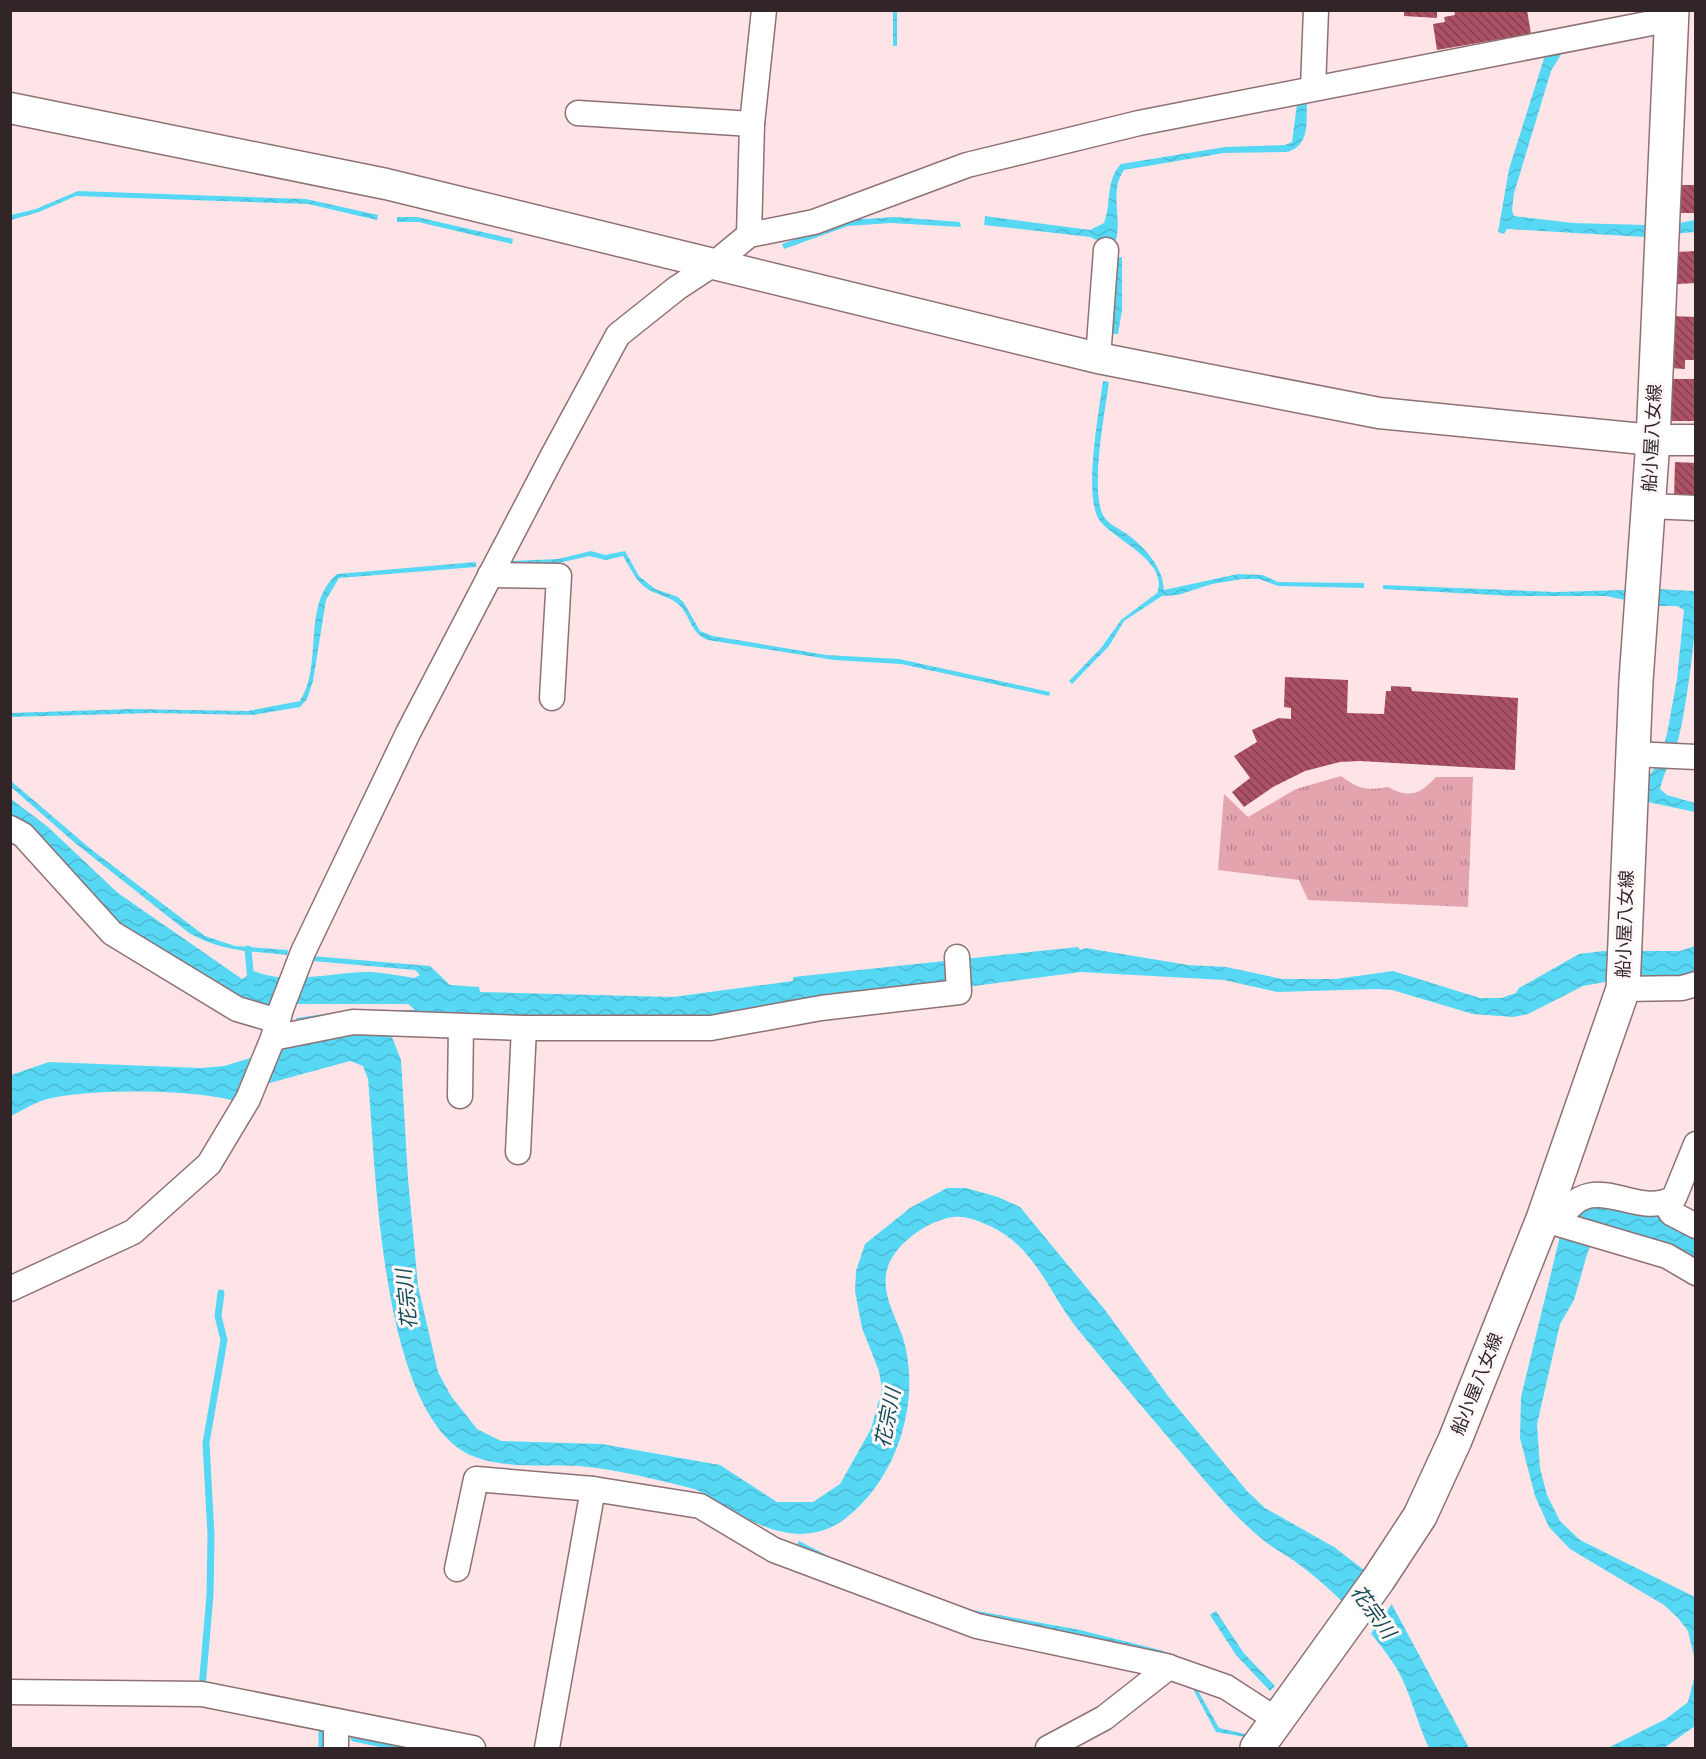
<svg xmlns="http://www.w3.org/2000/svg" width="1706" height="1759" font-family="'Nunito Sans','Noto Sans JP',sans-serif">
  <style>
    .park { fill: url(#park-tufts) }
    .water { fill: url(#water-waves) }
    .pier { fill: #ffe4e7 }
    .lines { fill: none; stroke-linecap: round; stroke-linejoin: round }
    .stream { stroke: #56d8f4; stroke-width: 7 }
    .building { fill: url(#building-back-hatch) }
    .minor-casing { stroke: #8e7175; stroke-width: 27 }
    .tertiary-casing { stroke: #8e7175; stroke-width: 33 }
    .secondary-casing { stroke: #8e7175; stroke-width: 36 }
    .minor { stroke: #fff; stroke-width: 24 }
    .tertiary { stroke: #fff; stroke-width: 30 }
    .secondary { stroke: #fff; stroke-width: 33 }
    .labels { text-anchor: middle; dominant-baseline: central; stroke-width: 6; stroke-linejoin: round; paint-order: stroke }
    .street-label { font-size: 18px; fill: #322527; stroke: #fef7f7 }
    .water-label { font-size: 20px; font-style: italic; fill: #114a56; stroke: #fef7f7 }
  </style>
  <defs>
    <pattern id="park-tufts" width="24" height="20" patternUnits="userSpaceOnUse" patternTransform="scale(1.5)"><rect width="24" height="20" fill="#e3a4ae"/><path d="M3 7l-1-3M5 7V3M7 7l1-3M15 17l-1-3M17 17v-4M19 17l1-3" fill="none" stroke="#b9858e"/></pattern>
    <pattern id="water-waves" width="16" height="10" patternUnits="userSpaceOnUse" patternTransform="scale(1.5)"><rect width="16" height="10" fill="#56d8f4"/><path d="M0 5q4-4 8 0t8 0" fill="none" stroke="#4bb9d1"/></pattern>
    <pattern id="building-back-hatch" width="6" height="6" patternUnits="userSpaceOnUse" patternTransform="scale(1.5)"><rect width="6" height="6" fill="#ac5264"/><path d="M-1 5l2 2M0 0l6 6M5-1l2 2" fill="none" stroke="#85404e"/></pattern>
  </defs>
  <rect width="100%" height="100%" fill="#ffe4e7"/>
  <!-- park -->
  <path class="park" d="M1341 776C1358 789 1367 791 1388 787 1410 799 1420 794 1436 777H1473L1468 907 1308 900 1299 880 1218 870 1224 794 1248 817 1296 789Z"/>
  <!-- water -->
  <g class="water">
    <rect x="893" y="11" width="4" height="35"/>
    <polygon points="1565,48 1551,71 1514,193 1512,210 1514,216 1573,223 1645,225 1645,237 1507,229 1504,234 1498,232 1509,169 1546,52"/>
    <path d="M1307 103C1306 124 1310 144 1288 152L1224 153 1124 170C1109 191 1122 217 1116 240L1108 245 1090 237 984 225 985 216 1090 230 1104 223C1112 203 1105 181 1121 164L1225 147 1285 145 1292 142 1297 104Z"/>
    <polygon points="78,191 306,199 378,215 377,220 308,204 76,196 39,212 11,220 11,215 36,209"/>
    <polygon points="397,217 417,217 513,239 512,244 418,222 397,222"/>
    <polygon points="895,217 960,222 961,227 891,223 848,226 784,249 782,244 848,220"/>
    <polygon points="1695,220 1695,232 1673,234 1674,224"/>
    <polygon points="1122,257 1122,310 1118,334 1111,334 1112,259"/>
    <path d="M1103 381 1109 382C1105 412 1090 489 1103 515 1107 523 1116 527 1124 532 1143 545 1163 566 1164 590L1238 574 1263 575 1278 582 1364 583V588L1278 586 1259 579H1242L1212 584 1178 595 1162 596 1124 621 1109 646 1072 684 1069 681 1101 648 1121 620 1157 593C1170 560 1110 539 1098 518 1084 491 1099 412 1103 381Z"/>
    <path d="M591 551 605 555 625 551 639 576 655 589 678 597 684 603 700 631 713 636 826 655 899 659 1050 692 1049 696 901 664 834 660 708 640C691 633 692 621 682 608 673 597 660 596 649 590 636 582 631 569 623 556L606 560 589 556 559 563 513 565 512 561 558 559Z"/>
    <path d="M476 562V567L339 578 326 600 313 681 307 699 300 707 253 715 153 713 11 717V713L131 709 248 711 300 701C324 664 301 605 337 574Z"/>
    <path d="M1383 585 1555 592 1658 589 1694 591C1701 609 1685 715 1679 737 1674 755 1664 771 1660 789L1667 795 1695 803V812L1643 801 1644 783 1659 762 1667 734 1677 679 1684 610 1677 606H1654L1606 596H1514L1383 589Z"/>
    <path d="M11 781 92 850 205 936 235 946 288 950 287 955C251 951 222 952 189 933L75 843 11 787Z"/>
    <path d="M10 798 48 827 118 893 242 979 254 971C290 986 334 971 372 972 386 973 401 976 414 978L420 975 415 970 312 961V956L430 966 450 985 479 987 480 992 673 997 793 981V977L1078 947 1080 950 1086 948 1188 965 1226 967 1282 979H1336L1393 971 1480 998H1501L1516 993 1519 988 1579 954 1603 951H1680L1695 946V975L1647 982H1605L1583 986 1528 1014 1513 1017 1473 1014 1392 990 1376 989 1277 992 1224 980 1081 972 722 1019 297 1023 296 1018 353 1010H415L408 1004H275L270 1008 253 1007 140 946 11 820Z"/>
    <path d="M382 1031 392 1037 401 1060 408 1178 418 1286 438 1372 451 1396 477 1429 501 1441 602 1444 720 1465 777 1502H813L840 1484 871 1429 882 1389 879 1371 862 1328 855 1291 856 1271 865 1244 910 1208 947 1188H966L998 1197 1020 1207 1105 1310 1168 1396 1247 1491 1265 1508 1334 1547 1368 1573 1389 1599 1469 1748H1429C1417 1723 1411 1693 1397 1669 1389 1656 1379 1643 1369 1631 1347 1604 1321 1580 1293 1560 1283 1553 1271 1547 1262 1539 1235 1517 1212 1489 1190 1463 1153 1420 1116 1376 1080 1332 1049 1295 1037 1248 990 1226 978 1221 967 1216 954 1217 927 1220 889 1247 886 1275 883 1297 896 1318 903 1338 922 1400 897 1479 846 1518 805 1549 763 1529 724 1506 713 1499 702 1491 690 1488 655 1479 615 1469 579 1466 545 1464 507 1469 475 1457 380 1422 376 1167 368 1079L363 1066 350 1061 266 1084 235 1101C193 1089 86 1088 44 1100 32 1104 21 1111 11 1116V1075L49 1062 201 1068 224 1066 315 1038Z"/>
    <polygon points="1593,1201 1654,1213 1695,1231 1695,1263 1599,1230 1588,1251 1574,1300 1560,1324 1537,1424 1540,1468 1547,1495 1560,1521 1580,1540 1695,1597 1695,1660 1688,1631 1678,1618 1664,1605 1570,1549 1549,1527 1535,1496 1520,1438 1521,1397 1561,1232"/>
    <polygon points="799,1541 838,1561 972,1610 1080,1630 1164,1651 1163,1657 992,1621 796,1546"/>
    <polygon points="1216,1611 1243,1652 1275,1686 1270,1691 1236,1655 1210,1615"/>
    <polygon points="1695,1675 1695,1726 1664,1748 1608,1748 1666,1719 1688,1702"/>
    <polygon points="1197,1689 1219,1728 1245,1734 1245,1737 1216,1732 1194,1691"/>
  </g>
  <!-- pier -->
  <polygon class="pier" points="1366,1570 1394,1601 1370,1635 1343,1603"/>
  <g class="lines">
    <!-- stream -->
    <g class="stream">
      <polyline points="248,949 251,982"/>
      <polyline points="202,1688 210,1595 211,1535 206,1443 224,1340 218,1316 221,1293"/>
      <polyline points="354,1738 402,1748"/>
      <polyline points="322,1748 322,1732"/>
    </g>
  </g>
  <!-- building -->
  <g class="building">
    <polygon points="1404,10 1437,10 1437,18 1404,16"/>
    <polygon points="1454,10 1527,10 1531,34 1437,50 1433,24 1445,22 1444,17 1455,15"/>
    <rect x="1676" y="185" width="20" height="28"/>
    <polygon points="1696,251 1696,283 1677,284 1676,252"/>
    <polygon points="1672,316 1696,317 1696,360 1685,360 1685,369 1670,368"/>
    <polygon points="1669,379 1696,379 1696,421 1668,421"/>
    <polygon points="1675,462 1696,463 1696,499 1674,499"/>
    <polygon points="1285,677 1348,680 1347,713 1384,714 1386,691 1391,691 1391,686 1411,687 1412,691 1518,698 1515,770 1360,761 1340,762 1305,771 1273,787 1244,807 1232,792 1250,778 1234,756 1257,742 1252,730 1279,718 1291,719 1291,708 1284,707"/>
  </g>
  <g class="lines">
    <!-- minor casing -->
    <g class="minor-casing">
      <g id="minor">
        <polyline points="1313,88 1316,10"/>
        <polyline points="578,113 752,124"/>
        <polyline points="749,235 752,124 764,10"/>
        <polyline points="1098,358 1106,250"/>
        <polyline points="1648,506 1696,508"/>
        <polyline points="490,575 559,576 552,698"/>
        <polyline points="1633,754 1696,757"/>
        <polyline points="10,828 23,835 112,933 237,1009 278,1021"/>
        <polyline points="1623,989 1682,988 1696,984"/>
        <polyline points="273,1038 353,1022 524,1028 711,1028 821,1008 959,992 957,957"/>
        <polyline points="460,1096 461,1026"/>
        <polyline points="518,1152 524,1028"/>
        <polyline points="1666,1203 1671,1213 1696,1226"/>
        <polyline points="1545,1220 1667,1256 1696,1273"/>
        <path d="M1558 1223C1592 1163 1633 1221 1674 1198L1696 1144"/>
        <polyline points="10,1289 133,1232 209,1164 248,1099 273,1038 281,1009 303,952 408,733 552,457 618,335 677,288 715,263 749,235 814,222 967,165 1139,123 1672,19"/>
        <polyline points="457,1569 476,1479 593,1489"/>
        <polyline points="10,1692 202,1694 473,1748"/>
        <polyline points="336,1748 336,1721"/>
        <polyline points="547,1748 593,1489 700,1506 774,1550 977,1626 1166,1666 1226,1687 1277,1720"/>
        <polyline points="1048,1748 1104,1718 1169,1667"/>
      </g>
    </g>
    <!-- tertiary casing -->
    <g class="tertiary-casing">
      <polyline id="tertiary" points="10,108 386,184 1098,358 1379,413 1653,440 1696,440"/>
    </g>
    <!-- secondary casing -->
    <g class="secondary-casing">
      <polyline id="secondary" points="1257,1748 1378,1580 1420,1516 1455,1440 1543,1219 1623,989 1636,681 1653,440 1672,10"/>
    </g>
    <!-- minor -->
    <use href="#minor" class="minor"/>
    <!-- tertiary -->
    <use href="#tertiary" class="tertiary"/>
    <!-- secondary -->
    <use href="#secondary" class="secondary"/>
  </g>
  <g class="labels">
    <!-- street labels -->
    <g class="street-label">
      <text transform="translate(1652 438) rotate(-87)">船小屋八女線</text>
      <text transform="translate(1625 924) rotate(-88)">船小屋八女線</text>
      <text transform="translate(1477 1384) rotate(-68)">船小屋八女線</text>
    </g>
    <!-- water labels -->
    <g class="water-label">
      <text transform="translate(407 1299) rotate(-96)">花宗川</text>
      <text transform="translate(888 1418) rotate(-79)">花宗川</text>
      <text transform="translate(1373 1612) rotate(54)">花宗川</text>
    </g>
  </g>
  <!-- border -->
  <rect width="1706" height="1759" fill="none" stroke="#322527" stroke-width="24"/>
</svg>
